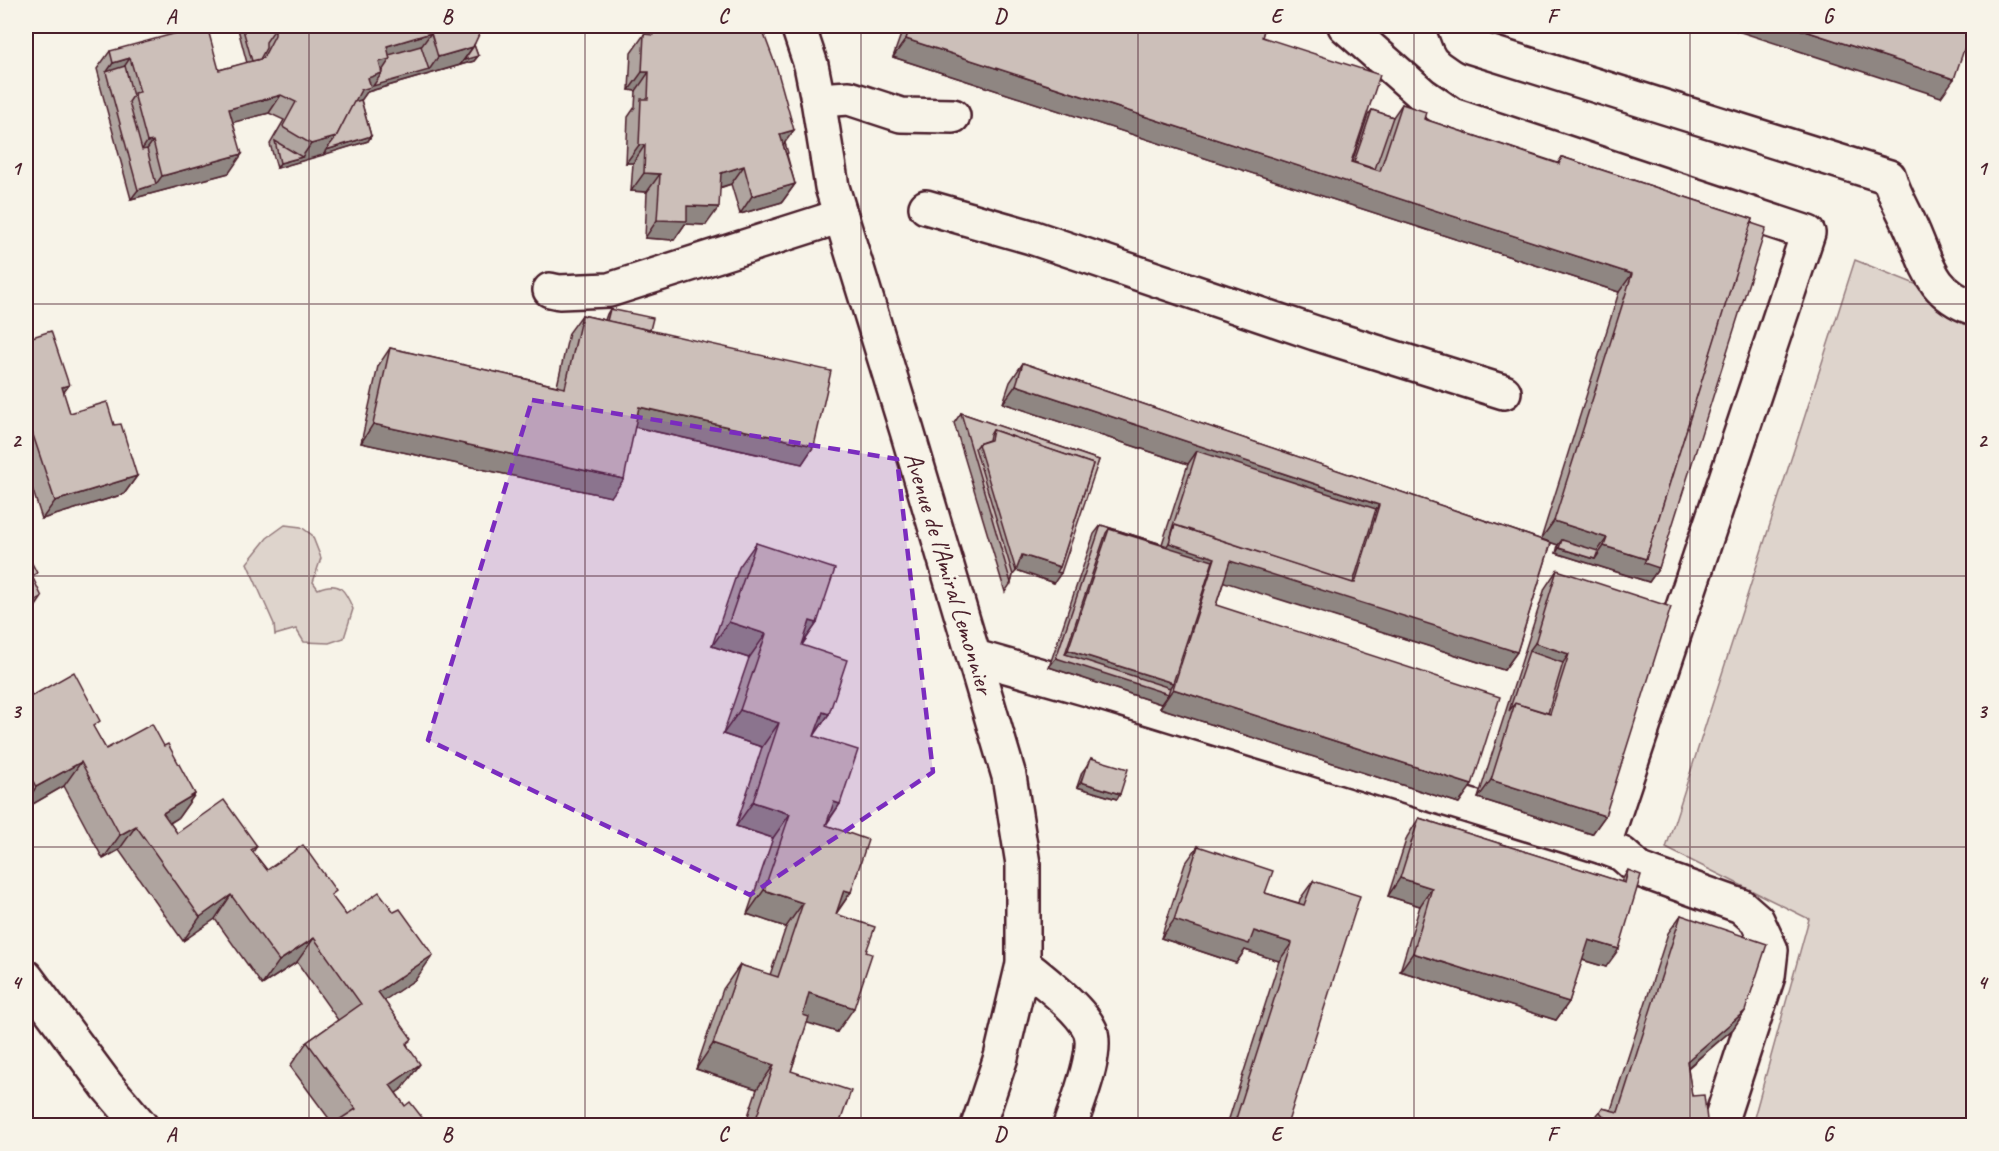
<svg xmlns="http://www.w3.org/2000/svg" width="1999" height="1151" font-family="Caveat,sans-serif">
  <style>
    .green { fill: #ded4cc; stroke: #947a7c; stroke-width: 1.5 }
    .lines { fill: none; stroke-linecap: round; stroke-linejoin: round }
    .minor-casing { stroke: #4a1f2b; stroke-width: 38 }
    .minor { stroke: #f7f3e8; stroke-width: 33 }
    .wall { fill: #afa49f; stroke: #4a1f2b; stroke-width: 1.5 }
    .shaded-wall { fill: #8f8682; stroke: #4a1f2b; stroke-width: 1.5 }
    .building { fill: #ccbfb9; stroke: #4a1f2b; stroke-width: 1.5 }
    .marked { fill: #7b2cbf; fill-opacity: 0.2; stroke: #7b2cbf; stroke-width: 4.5; stroke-dasharray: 12 8; stroke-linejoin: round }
    .grid { fill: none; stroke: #4a1f2b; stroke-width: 1.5; stroke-opacity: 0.55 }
    .labels { text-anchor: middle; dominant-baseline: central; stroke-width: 6; stroke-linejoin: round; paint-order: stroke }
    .street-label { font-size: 26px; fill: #4a1f2b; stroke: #f7f3e8 }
    .neatline { fill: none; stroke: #4a1f2b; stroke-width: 2 }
    .grid-label { font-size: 20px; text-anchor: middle; font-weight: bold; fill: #4a1f2b }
  </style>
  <rect width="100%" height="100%" fill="#f7f3e8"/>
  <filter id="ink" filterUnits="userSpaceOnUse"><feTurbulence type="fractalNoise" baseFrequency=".0167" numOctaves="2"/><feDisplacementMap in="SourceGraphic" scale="12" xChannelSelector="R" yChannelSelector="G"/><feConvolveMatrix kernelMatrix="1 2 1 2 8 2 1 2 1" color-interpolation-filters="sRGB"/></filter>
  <g filter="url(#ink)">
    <!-- green -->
    <g class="green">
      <polygon points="1855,260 1973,307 1973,1125 1752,1125 1809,919 1666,848"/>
      <path d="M285 525 301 527 312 535 321 558 313 582 318 589C340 580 345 590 353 609L344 638 329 643 304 642 296 629 275 635 274 624 247 563 267 538Z"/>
    </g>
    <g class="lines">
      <!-- minor casing -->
      <g class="minor-casing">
        <g id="minor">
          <polyline points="798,26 811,65 818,100 832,187 907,431 1009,776 1023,864 1023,964 1001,1057 978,1126"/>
          <polyline points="1345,26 1423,95 1452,115 1808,233 1603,847"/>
          <path d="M1454 26 1459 39 1469 46 1889 177C1894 195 1903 209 1910 225 1927 261 1929 293 1974 308"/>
          <polyline points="818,100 849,98 901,115 953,116"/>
          <polyline points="926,207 1031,237 1315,333 1504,392"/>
          <polyline points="550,290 559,292 609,290 841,216"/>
          <polyline points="975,657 1088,689 1603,847 1622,854 1640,870 1741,906 1757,920 1771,950 1768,976 1719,1126"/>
          <path d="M1023 964C1042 980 1080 1008 1090 1030 1099 1052 1077 1104 1070 1126"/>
          <polyline points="26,977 107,1086 141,1126"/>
        </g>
      </g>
      <!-- minor -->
      <use href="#minor" class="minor"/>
    </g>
    <!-- wall -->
    <g class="wall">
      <polygon points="241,26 481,26 474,45 478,56 474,61 367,92 361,100 371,136 368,141 277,168 270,144 284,120 269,113 233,122 229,173 131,199 99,81 100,80 97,69 110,51 219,70 247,63 238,29"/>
      <polygon points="650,26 654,26 785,143 787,155 795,184 782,202 740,214 731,184 720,188 706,225 685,224 674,240 645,238 647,192 631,191 633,163 626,163 628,117 635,107 636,91 629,90 631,53"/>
      <polygon points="904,26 1265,26 1262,37 1351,162 1352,162 1368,115 1372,110 1393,117 1402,104 1424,119 1558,163 1562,157 1753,219 1659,568 1649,582 1556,553 1558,545 1541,539 1619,292 893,57"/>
      <polygon points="610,309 650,330 814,446 802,464 635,427 611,497 361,443 378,366 390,348 557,386 569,333 582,315 605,320 607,314"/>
      <polygon points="26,339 69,385 63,393 70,413 114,425 137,476 124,494 42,519 26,469"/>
      <polygon points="1023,363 1551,543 1517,652 1504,670 1224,581 1216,605 1459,803 1160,708 1161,704 1049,667 1094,534 1101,525 1162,544 1188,464 1003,403 1010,382"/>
      <polygon points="961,413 1099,460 1054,583 1017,570 1013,575 1011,583 1005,592 954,423"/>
      <polygon points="756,543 817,623 802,645 829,714 814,736 840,804 826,825 851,892 836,914 837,1032 807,1022 791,1071 839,1125 745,1125 757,1089 696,1069 723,989 740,965 770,975 786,927 747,914 773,838 736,826 762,747 723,734 749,658 712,646 739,567"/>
      <polygon points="1557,570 1605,816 1592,834 1478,798 1545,588"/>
      <polygon points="26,682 32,696 94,729 106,749 164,746 195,794 178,818 170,823 177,833 257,846 253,852 267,870 332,897 346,915 416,979 384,1000 408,1046 403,1088 396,1093 405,1106 428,1125 333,1124 290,1066 307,1042 338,1020 297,962 262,985 215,919 183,941 119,850 103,859 64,786 26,808"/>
      <polygon points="1091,758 1120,794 1117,799 1077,787 1082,772 1086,767 1088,763"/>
      <polygon points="1419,818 1621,882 1628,870 1606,967 1582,960 1569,1002 1556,1020 1400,971 1420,906 1388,896 1407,837"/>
      <polygon points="1198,846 1265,893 1299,903 1300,899 1313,881 1287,1125 1227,1125 1279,961 1245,950 1236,963 1161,938 1185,864"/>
      <polygon points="1681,915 1745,1011 1733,1029 1688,1068 1692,1096 1706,1125 1590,1125 1602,1108 1611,1110 1668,933"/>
    </g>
    <!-- shaded-wall -->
    <g class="shaded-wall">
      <polygon points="1722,26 1790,26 1954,79 1941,97"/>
      <polygon points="431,33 418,51 429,70 438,57 473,47 460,65 367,92 358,105 349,108 387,46"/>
      <polygon points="906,39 1632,274 1619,292 893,57"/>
      <polygon points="478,56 474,61 460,65 464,60"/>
      <polygon points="130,58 118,76 106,73 113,63"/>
      <polygon points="642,72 649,72 636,91 629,90"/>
      <polygon points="281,95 269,113 216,127 229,109"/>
      <polygon points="794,130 781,148 780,134"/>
      <polygon points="371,136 368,141 323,155 326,150"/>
      <polygon points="336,137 323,155 277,168 280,163 302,157 311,144"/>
      <polygon points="153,141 140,159 135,160 147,142"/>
      <polygon points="639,145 645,145 633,163 626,163"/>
      <polygon points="242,154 229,173 131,199 138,190 156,184 162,176"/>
      <polygon points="744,166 731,184 708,191 721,173"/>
      <polygon points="644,173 660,174 647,192 631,191"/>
      <polygon points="795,184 782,202 740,214 752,196"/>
      <polygon points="687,206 719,207 706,225 685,224 674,240 645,238 657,220"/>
      <polygon points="69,385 56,403 62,387"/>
      <polygon points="1016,385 1379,505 1366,523 1197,451 1188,464 1003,403"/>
      <polygon points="639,407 814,446 802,464 626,425"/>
      <polygon points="373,424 624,479 611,497 361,443"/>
      <polygon points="137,476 124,494 42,519 55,501"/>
      <polygon points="1554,521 1607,538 1594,556 1562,540 1558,545 1541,539"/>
      <polygon points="1173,529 1517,652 1504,670 1218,580 1215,558 1203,576 1163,551 1169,543"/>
      <polygon points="1604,546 1646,559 1659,568 1649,582 1556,553 1559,548 1595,559"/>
      <polygon points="1022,555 1060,567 1061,573 1054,583 1016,570"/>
      <polygon points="42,597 26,621 26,606"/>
      <polygon points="810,621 817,623 800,647"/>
      <polygon points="729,622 766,634 749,658 712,646"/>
      <polygon points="1535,643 1569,654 1556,673 1529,651"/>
      <polygon points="1068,650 1173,683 1166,693 1168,694 1161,704 1049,667 1056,658 1062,659"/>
      <polygon points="1173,689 1472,785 1459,803 1160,708"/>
      <polygon points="740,710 779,723 762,747 723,734"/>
      <polygon points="823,712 829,714 812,738"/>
      <polygon points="81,762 64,786 26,808 26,803 36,787"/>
      <polygon points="1491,780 1605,816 1592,834 1478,798"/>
      <polygon points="1081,782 1120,794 1117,799 1077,787"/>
      <polygon points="195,794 178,818 146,837 163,813"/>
      <polygon points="753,802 790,814 773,838 736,826"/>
      <polygon points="834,802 840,804 823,828"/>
      <polygon points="136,826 119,850 103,859 120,835"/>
      <polygon points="1400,878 1432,888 1420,906 1388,896"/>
      <polygon points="764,890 803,903 786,927 747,914"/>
      <polygon points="844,890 851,892 834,916"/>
      <polygon points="231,895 215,919 183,941 200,917"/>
      <polygon points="1174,920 1254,931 1292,943 1279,961 1245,950 1236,963 1161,938"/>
      <polygon points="314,938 297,962 262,985 279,961"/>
      <polygon points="1589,940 1619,949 1606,967 1576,958"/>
      <polygon points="1413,953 1569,1002 1556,1020 1400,971"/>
      <polygon points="433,955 416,979 361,1016 378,992"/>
      <polygon points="809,993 854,1008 837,1032 792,1018"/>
      <polygon points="1745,1011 1733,1029 1674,1079 1687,1061"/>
      <polygon points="713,1044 774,1065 757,1089 696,1069"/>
      <polygon points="420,1064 403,1088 373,1109 390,1085"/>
    </g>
    <!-- building -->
    <g class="building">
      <polygon points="203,26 207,26 219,70 263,58 275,35 275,29 288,26 481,26 482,28 473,47 438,57 431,33 387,46 390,59 379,62 382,73 368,78 371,87 361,90 336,137 311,144 284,128 283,126 296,102 281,95 229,109 242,154 162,176 153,141 147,142 134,93 140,92 130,58 113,63 110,51"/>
      <polygon points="242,26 288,26 275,29 266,42 266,48 260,59 252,61"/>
      <polygon points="654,26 747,26 749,33 762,29 777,69 794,130 780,134 795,184 752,196 744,166 721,173 719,207 687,206 687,221 657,220 660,174 644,173 645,145 639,145 641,99 648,99 649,72 642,72 644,34 653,35"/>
      <polygon points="910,26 1265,26 1262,37 1380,75 1351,162 1380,171 1402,104 1426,112 1424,119 1559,164 1562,157 1753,219 1646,559 1604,546 1607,538 1554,521 1632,274 906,39"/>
      <polygon points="1790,26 1972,26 1954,79"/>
      <polygon points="474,45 478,56 464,60 473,47"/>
      <polygon points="421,46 429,70 373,86 382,73 382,71 390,59 389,55"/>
      <polygon points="125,66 133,96 129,102 142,150 147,149 156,184 138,190 106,72"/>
      <polygon points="361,100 371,136 326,150 336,137 354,102"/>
      <polygon points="1372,110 1393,117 1375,169 1354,162"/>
      <polygon points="275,141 302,157 280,163"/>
      <polygon points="785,143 788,153 786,154 783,144"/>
      <polygon points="1751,223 1766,228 1659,568 1644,563 1646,559"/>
      <polygon points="610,309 653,318 650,330 607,321"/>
      <polygon points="582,315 831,371 814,446 639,407 624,479 373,424 390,348 565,388"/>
      <polygon points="51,331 69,385 62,387 70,413 107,402 114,425 121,424 137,476 55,501 30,426 26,427 26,339"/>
      <polygon points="1023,363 1551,543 1517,652 1230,561 1216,605 1500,697 1472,785 1173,689 1215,558 1169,543 1175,525 1355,583 1379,505 1016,385"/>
      <polygon points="961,413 1099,460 1061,573 1057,572 1060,567 1093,464 993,430 990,435 989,440 978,444 975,448 1013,575 1011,583"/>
      <polygon points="993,430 1093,464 1060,567 1022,555 1016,571 978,444 991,440"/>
      <polygon points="1197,451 1376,509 1353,583 1175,525 1172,529"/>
      <polygon points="1101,525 1165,545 1164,546 1109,529 1106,533 1065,654 1170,688 1168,694 1056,658"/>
      <polygon points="1109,529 1213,561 1173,683 1068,650"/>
      <polygon points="1562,540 1598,551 1595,559 1559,548"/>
      <polygon points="756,543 835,569 817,623 810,621 802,645 847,660 829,714 823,712 814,736 858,750 840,804 834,802 826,825 868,840 851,892 844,890 836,914 875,927 866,952 872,954 854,1008 809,993 803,1015 809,1017 791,1071 851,1091 839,1125 754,1125 774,1065 713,1044 740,965 778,977 803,903 764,890 790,814 753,802 779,723 740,710 766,634 729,622"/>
      <polygon points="26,552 37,573 32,576 42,597 26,606"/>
      <polygon points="1557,570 1671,607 1605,816 1491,780 1515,703 1550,714 1569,654 1535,643"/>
      <polygon points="1529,651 1563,663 1548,713 1515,703 1509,711"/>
      <polygon points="26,662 29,669 26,671"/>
      <polygon points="74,672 100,721 93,726 106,749 152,724 164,746 168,744 195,794 163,813 177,833 224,800 257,846 251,850 267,870 303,845 336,891 331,895 346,915 379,892 394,912 400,909 433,955 378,992 412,1039 406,1044 420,1064 390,1085 405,1106 410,1102 428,1125 331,1125 356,1109 307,1042 361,1004 314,938 279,961 231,895 200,917 136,826 120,835 81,762 36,787 26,767 26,682 32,696"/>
      <polygon points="1091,758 1128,769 1120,794 1081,782 1086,767 1088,767"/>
      <polygon points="1419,818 1625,883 1628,870 1641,875 1619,949 1589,940 1569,1002 1413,953 1432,888 1400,878"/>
      <polygon points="1198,846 1273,871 1265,893 1304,905 1313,881 1360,896 1287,1125 1234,1125 1292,943 1254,931 1249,944 1174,920"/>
      <polygon points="1681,915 1767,944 1745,1011 1687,1061 1692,1096 1704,1095 1707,1120 1706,1125 1611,1125 1600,1112 1602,1108 1618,1112"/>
    </g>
  </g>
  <!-- marked area -->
  <path class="marked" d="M532 400 897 459 933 772 750 895 428 740Z"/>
  <!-- grid -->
  <path class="grid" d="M309 26V1126M585 26V1126M861 26V1126M1138 26V1126M1414 26V1126M1690 26V1126M26 304H1974M26 576H1974M26 847H1974"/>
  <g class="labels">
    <!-- street labels -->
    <g class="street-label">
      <text transform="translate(949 573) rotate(73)">Avenue de l'Amiral Lemonnier</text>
    </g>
  </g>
  <!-- margin -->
  <rect width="1999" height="1151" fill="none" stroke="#f7f3e8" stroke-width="66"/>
  <rect x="33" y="33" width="1933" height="1085" class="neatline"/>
  <g class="grid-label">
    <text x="171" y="23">A</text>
    <text x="447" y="23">B</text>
    <text x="723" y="23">C</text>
    <text x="1000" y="23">D</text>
    <text x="1276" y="23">E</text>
    <text x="1552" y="23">F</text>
    <text x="1828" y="23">G</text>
    <text x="16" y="175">1</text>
    <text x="1982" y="175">1</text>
    <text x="16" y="447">2</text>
    <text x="1982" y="447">2</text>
    <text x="16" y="718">3</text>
    <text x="1982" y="718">3</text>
    <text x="16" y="989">4</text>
    <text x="1982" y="989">4</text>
    <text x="171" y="1141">A</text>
    <text x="447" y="1141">B</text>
    <text x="723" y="1141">C</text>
    <text x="1000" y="1141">D</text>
    <text x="1276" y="1141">E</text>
    <text x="1552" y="1141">F</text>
    <text x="1828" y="1141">G</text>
  </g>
</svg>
